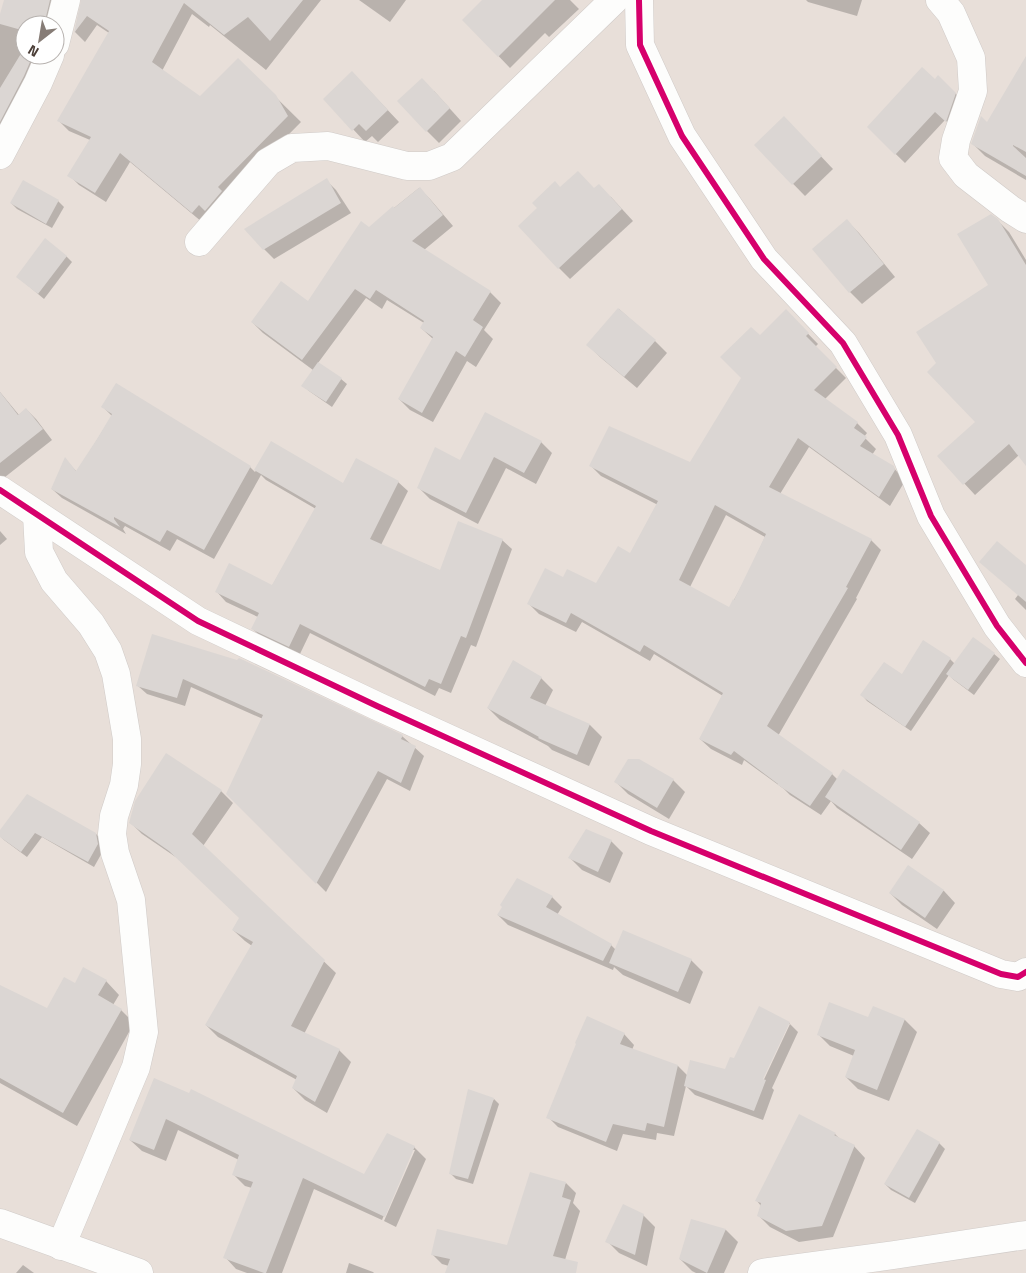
<svg xmlns="http://www.w3.org/2000/svg" width="1026" height="1273" font-family="'Titillium Web',sans-serif">
  <style>
    .residential { fill: #e8dfd9; fill-rule: evenodd }
    .shadow { fill: #0003; fill-rule: evenodd }
    .building { fill: #dbd6d3; fill-rule: evenodd }
    .lines { fill: none; stroke-linecap: round; stroke-linejoin: round }
    .minor-casing { stroke: #d0cbc8; stroke-width: 29 }
    .minor { stroke: #fdfdfc; stroke-width: 28 }
    .cycleway-casing { stroke: #fff; stroke-width: 9 }
    .cycleway { stroke: #d6006c; stroke-width: 6 }
  </style>
  <rect width="100%" height="100%" fill="#f3efec"/>
  <!-- residential -->
  <path class="residential" d="M0 0H1026V1273H0ZM25 25H55V55H25Z"/>
  <!-- shadow -->
  <g class="shadow">
    <polygon points="5,0 64,0 55,25 25,25 25,55 48,55 0,150 0,19"/>
    <polygon points="82,0 321,0 266,70 210,25 209,27 192,14 162,71 200,98 238,60 301,122 202,222 130,162 106,202 79,185 69,175 90,140 69,131 59,121 109,33 97,25 85,42 75,32"/>
    <polygon points="359,0 406,0 390,22"/>
    <polygon points="483,0 570,0 579,9 549,37 545,33 510,68 464,20"/>
    <polygon points="806,0 862,0 857,16 808,2"/>
    <polygon points="935,80 955,93 964,103 955,129 945,120 905,163 868,127"/>
    <polygon points="364,85 399,122 378,142 372,136 365,142 325,99"/>
    <polygon points="434,91 461,121 439,143 427,131"/>
    <polygon points="1026,119 1026,180 985,156 973,144 987,124"/>
    <polygon points="796,130 833,169 805,196 756,146"/>
    <polygon points="326,180 336,190 351,213 274,259 264,249"/>
    <polygon points="419,188 430,199 453,226 424,250 490,292 501,303 484,330 493,339 476,367 467,361 433,422 410,410 399,399 433,339 421,328 424,323 387,300 382,309 366,298 318,363 341,379 347,384 332,407 309,391 303,386 313,370 263,333 252,322 308,302 369,228"/>
    <polygon points="561,189 595,190 611,197 633,221 570,279 559,268 538,208"/>
    <polygon points="58,201 64,207 52,228 17,209 11,203"/>
    <polygon points="997,220 1009,232 1026,260 1026,464 1019,455 975,495 939,456 977,422 937,363 990,286"/>
    <polygon points="847,221 859,233 895,277 862,304 850,292 814,249"/>
    <polygon points="66,256 72,262 44,299 18,277"/>
    <polygon points="619,309 655,341 667,353 637,388 600,357 588,345"/>
    <path d="M786 311 818 344 815 347 846 378 824 400 857 423 867 433 864 437 876 449 872 455 893 467 905 481 890 506 809 447 780 494 871 540 881 550 856 598 857 599 778 736 832 774 838 780 919 823 930 833 912 859 837 808 831 801 821 815 790 795 784 789 744 760 742 765 711 749 700 739 723 696 654 654 650 661 582 622 576 632 539 614 528 603 564 578 597 585 631 555 658 505 601 476 591 466 691 464 742 378 760 337ZM726 515 765 537 747 576 729 609 690 587Z"/>
    <polygon points="117,385 250,467 255,472 272,443 343,485 398,482 408,491 381,545 441,571 502,540 512,549 476,647 471,645 451,693 439,688 435,696 310,633 299,656 263,639 253,629 258,617 226,602 217,592 272,586 316,509 266,480 261,475 214,559 177,539 170,551 125,526 123,529 126,534 62,498 52,489 65,459 77,472 112,416 103,407"/>
    <polygon points="0,392 19,415 26,409 36,419 52,440 0,481"/>
    <polygon points="541,442 552,453 536,484 506,468 478,524 430,499 419,488 461,462"/>
    <polygon points="0,531 7,539 0,545"/>
    <polygon points="1026,567 1026,610 1015,599 1018,595"/>
    <polygon points="153,636 402,736 424,756 410,791 387,779 326,892 228,793 263,719 191,687 185,706 147,694 138,686"/>
    <polygon points="994,654 1000,659 974,695 954,680 949,675 911,731 867,701 862,695 902,676 950,659 955,664"/>
    <polygon points="541,678 553,690 545,706 590,725 602,737 589,766 552,750 548,746 500,720 488,708"/>
    <polygon points="167,755 221,791 233,803 203,846 336,973 304,1034 339,1050 351,1062 327,1113 305,1100 293,1088 297,1080 218,1037 206,1025 252,946 245,941 233,930 240,918 183,862 142,834 130,822"/>
    <polygon points="673,780 685,792 669,819 628,794 616,782"/>
    <polygon points="586,831 611,841 623,853 610,883 582,870 570,858"/>
    <polygon points="0,832 96,834 102,840 103,851 94,867 42,837 27,857 4,840 0,836"/>
    <polygon points="909,867 944,891 955,903 937,929 902,905 890,893"/>
    <polygon points="552,897 562,907 557,915 611,945 616,950 691,960 703,972 690,1004 623,975 614,967 613,970 508,925 498,915"/>
    <polygon points="106,981 119,995 113,1005 121,1010 134,1023 77,1126 0,1083 0,986 47,1010 76,984"/>
    <polygon points="873,1008 905,1020 917,1032 889,1101 858,1089 846,1077 854,1056 830,1046 818,1034 869,1019"/>
    <path d="M789 1023 798 1032 772 1088 774 1090 763 1120 695 1095 686 1086 674 1136 657 1133 656 1140 623 1134 617 1151 558 1127 548 1117 624 1034 634 1045 632 1050 678 1066 688 1076 726 1071 735 1060ZM787 1024H790L761 1086 759 1085Z"/>
    <polygon points="154,1080 365,1176 414,1147 426,1159 396,1227 384,1221 415,1150 412,1150 382,1220 314,1189 282,1273 247,1273 236,1269 225,1257 252,1188 245,1186 233,1174 239,1160 178,1130 166,1161 142,1151 130,1140"/>
    <polygon points="494,1099 499,1104 473,1184 456,1179 450,1173"/>
    <polygon points="835,1134 841,1140 854,1146 865,1158 833,1237 799,1242 770,1227 758,1215 761,1206 757,1201"/>
    <polygon points="939,1143 945,1149 915,1203 891,1190 885,1184"/>
    <polygon points="566,1183 576,1193 573,1203 580,1211 561,1273 447,1273 449,1266 442,1264 432,1254 508,1247"/>
    <polygon points="643,1215 655,1227 647,1266 619,1253 607,1241"/>
    <polygon points="692,1220 726,1230 738,1242 724,1273 696,1273 692,1271 680,1259"/>
    <polygon points="349,1263 373,1272 374,1273 346,1273"/>
    <polygon points="23,1265 34,1273 16,1273"/>
  </g>
  <!-- building -->
  <g class="building">
    <polygon points="4,0 50,0 44,25 25,25 25,31 0,24 0,14"/>
    <polygon points="81,0 303,0 270,41 248,17 224,35 184,3 152,62 200,96 238,58 276,95 288,116 218,187 222,191 205,211 199,205 192,213 120,153 95,193 67,176 91,137 57,121 109,31 87,16 74,33"/>
    <polygon points="482,0 555,0 498,57 462,20"/>
    <polygon points="25,47 25,55 33,55 24,76 0,122 0,88"/>
    <polygon points="1026,56 1026,152 1013,145 1013,146 1026,158 1026,176 971,144 981,116 987,122"/>
    <polygon points="922,67 935,79 938,75 956,93 946,122 935,112 895,155 867,127"/>
    <polygon points="352,71 388,110 366,131 359,124 352,131 323,99"/>
    <polygon points="422,78 450,108 426,132 397,101"/>
    <polygon points="784,116 822,156 792,185 754,145"/>
    <polygon points="578,171 594,188 599,184 622,209 558,269 518,226 537,208 532,203 555,181 560,187"/>
    <polygon points="327,178 341,203 263,250 244,229"/>
    <polygon points="23,180 59,200 46,224 10,203"/>
    <polygon points="420,187 443,215 412,241 491,291 473,320 483,327 465,357 456,351 422,413 398,399 433,337 420,328 424,321 376,290 370,299 355,289 302,360 251,322 281,281 308,301 361,221 369,227 393,206 394,208"/>
    <polygon points="991,214 998,219 1026,265 1026,466 1009,444 963,485 937,456 975,422 927,372 936,363 916,332 988,285 957,234"/>
    <polygon points="847,219 884,264 849,293 812,249"/>
    <polygon points="45,238 67,256 38,294 16,277"/>
    <polygon points="618,308 656,340 624,377 586,345"/>
    <path d="M786 309 809 333 806 336 837 367 814 390 858 422 854 428 867 437 860 446 894 466 895 470 879 497 798 438 769 487 872 539 846 587 848 588 767 726 833 773 810 806 778 785V784L734 751 731 755 699 739 723 693 644 645 640 652 571 613 566 623 527 604 545 568 563 577 567 569 596 583 618 546 630 553 658 501 589 466 609 426 690 462 741 378 720 357 751 327 760 335ZM715 505 766 534 734 600 733 599 729 607 679 580Z"/>
    <polygon points="318,362 342,378 326,402 301,386"/>
    <polygon points="116,383 251,466 204,550 167,530 160,542 114,517 114,519 120,527 51,489 65,457 76,471 97,439 112,414 101,407"/>
    <polygon points="0,392 18,415 26,408 43,429 0,463"/>
    <polygon points="485,412 542,441 524,473 494,457 466,513 417,488 435,447 460,460"/>
    <polygon points="271,441 343,483 356,458 399,481 370,539 440,570 458,521 503,539 466,638 461,636 441,684 429,679 425,687 300,624 289,647 251,629 259,613 215,592 229,563 272,585 316,506 254,470"/>
    <polygon points="997,541 1026,565 1026,602 979,562"/>
    <polygon points="152,634 237,660 239,658 403,735 401,739 416,746 401,783 378,771 316,884 226,794 263,715 183,679 177,698 136,686"/>
    <polygon points="973,637 995,653 968,690 946,674"/>
    <polygon points="923,640 951,658 905,727 860,695 884,662 902,674"/>
    <polygon points="513,660 542,677 530,698 590,724 577,755 538,738 539,737 487,708"/>
    <polygon points="166,753 222,790 192,834 325,960 291,1026 340,1049 315,1102 292,1088 297,1076 205,1025 253,942 232,930 239,918 169,851 129,823 135,801"/>
    <polygon points="628,759 639,759 674,779 657,808 614,782"/>
    <polygon points="843,769 920,822 901,850 825,797"/>
    <polygon points="27,794 96,833 98,844 88,862 35,833 21,852 0,837 0,830"/>
    <polygon points="586,829 612,840 598,872 568,858"/>
    <polygon points="908,865 944,890 925,918 889,893"/>
    <polygon points="517,878 553,896 546,907 612,944 603,961 497,915 502,907 500,905"/>
    <polygon points="623,930 692,959 678,992 609,963"/>
    <polygon points="83,967 107,980 98,995 122,1009 63,1113 0,1078 0,985 47,1008 64,977 75,983"/>
    <polygon points="829,1002 868,1017 873,1006 905,1019 877,1090 845,1077 855,1050 817,1035"/>
    <polygon points="759,1006 790,1022 763,1079 766,1080 754,1111 684,1086 690,1060 725,1069 730,1057 734,1058"/>
    <polygon points="587,1016 625,1033 620,1044 678,1065 664,1127 647,1123 645,1131 613,1124 606,1142 546,1118 576,1044 575,1043"/>
    <polygon points="154,1078 189,1093 191,1089 364,1174 387,1133 415,1146 385,1217 303,1178 266,1273 264,1273 223,1258 253,1182 232,1175 239,1155 166,1119 154,1150 129,1140"/>
    <polygon points="468,1089 494,1098 468,1179 449,1174"/>
    <polygon points="799,1114 836,1133 834,1135 855,1145 822,1226 786,1231 757,1216 761,1203 755,1201"/>
    <polygon points="917,1129 940,1142 909,1198 884,1184"/>
    <polygon points="530,1172 566,1182 562,1197 571,1200 553,1256 578,1262 576,1273 445,1273 450,1259 431,1255 437,1229 507,1245"/>
    <polygon points="623,1204 644,1214 635,1255 605,1242"/>
    <polygon points="691,1219 726,1229 707,1273 679,1259"/>
  </g>
  <g class="lines">
    <!-- minor casing -->
    <g class="minor-casing">
      <g id="minor">
        <polyline points="639,0 640,45 682,136 764,259 843,343 898,435 931,516 997,626 1026,663"/>
        <polyline points="940,0 951,13 971,58 973,91 956,140 953,158 966,175 1010,209 1026,219"/>
        <polyline points="55,44 66,0"/>
        <polyline points="0,155 38,83 50,55"/>
        <polyline points="199,242 268,162 292,148 328,146 407,166 429,166 452,157 614,0"/>
        <polyline points="0,490 198,621 377,706 651,831 1001,974 1018,977 1026,972"/>
        <polyline points="37,515 39,552 54,581 91,624 108,651 116,674 127,739 127,764 124,785 114,816 112,834 115,853 131,900 144,1032 136,1067 61,1246"/>
        <polyline points="0,1223 139,1273"/>
        <polyline points="762,1273 894,1255 1026,1235"/>
      </g>
    </g>
    <!-- minor -->
    <use href="#minor" class="minor"/>
    <!-- cycleway casing -->
    <g class="cycleway-casing">
      <g id="cycleway">
        <polyline points="639,0 640,45 682,136 764,259 843,343 898,435 931,516 997,626 1026,663"/>
        <polyline points="0,490 198,621 377,706 651,831 1001,974 1018,977 1026,972"/>
      </g>
    </g>
    <!-- cycleway -->
    <use href="#cycleway" class="cycleway"/>
  </g>
  <!-- north arrow -->
  <g transform="translate(40 40) rotate(211)"><circle r="24" fill="#ffffff" stroke="#b7b2af"/>
  <path d="M0-4L9 19L0 12L-9 19Z" fill="#867c76"/>
  <text y="-8" font-size="14" font-weight="bold" text-anchor="middle" fill="#4b3e37">N</text>
  </g>
</svg>
